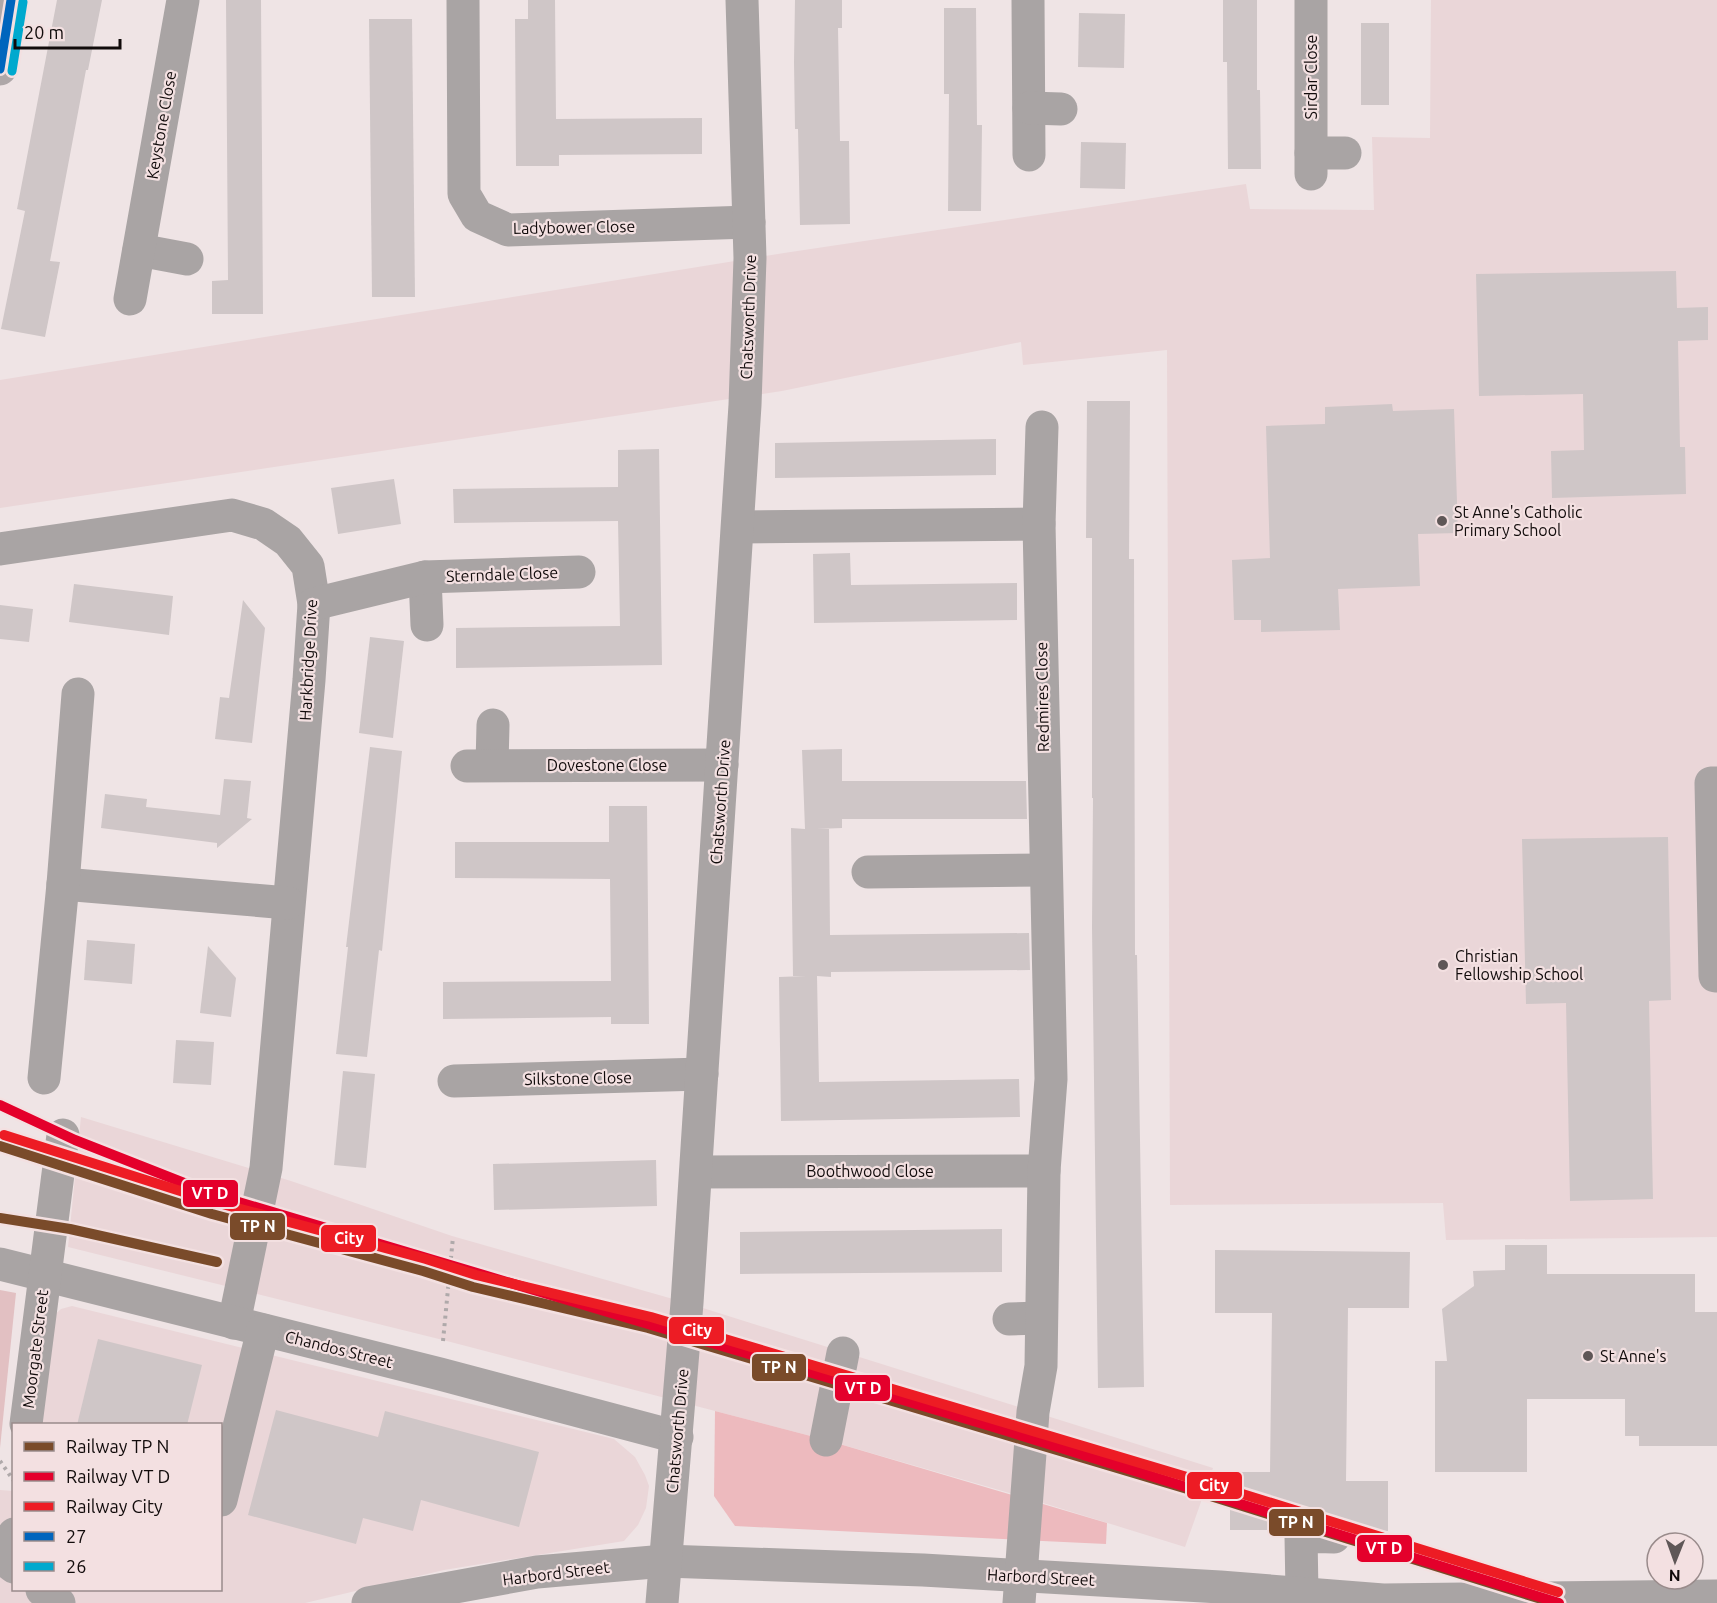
<svg xmlns="http://www.w3.org/2000/svg" width="1717" height="1603" font-family="Ubuntu,sans-serif">
  <style>
    .built { fill: #ead6d8 }
    .green { fill: #e2c0c2 }
    .forest { fill: #edbabe }
    .building { fill: #cfc6c7 }
    .lines { fill: none; stroke-linecap: round; stroke-linejoin: round }
    .path { stroke: #afa9aa; stroke-width: 4; stroke-dasharray: 3 4.5; stroke-linecap: butt }
    .minor { stroke: #a9a4a4; stroke-width: 33 }
    .major { stroke: #aea7a8; stroke-width: 33 }
    .bus-1-casing { stroke: #f3e0e1; stroke-width: 14 }
    .bus-2-casing { stroke: #f3e0e1; stroke-width: 14 }
    .bus-1 { stroke: #0065bd; stroke-width: 9 }
    .bus-2 { stroke: #00a9ce; stroke-width: 9 }
    .rail-1-casing { stroke: #f3e0e1; stroke-width: 15 }
    .rail-2-casing { stroke: #f3e0e1; stroke-width: 15 }
    .rail-3-casing { stroke: #f3e0e1; stroke-width: 15 }
    .rail-1 { stroke: #7a4b2a; stroke-width: 10 }
    .rail-2 { stroke: #e4002b; stroke-width: 10 }
    .rail-3 { stroke: #ed1c24; stroke-width: 10 }
    .poi-dot { fill: #5f5757; stroke: #f3e0e1; stroke-width: 2 }
    .labels { text-anchor: middle; dominant-baseline: central; stroke-width: 4.5; stroke-linejoin: round; paint-order: stroke }
    .street-label { font-size: 16px; fill: #110b0b; stroke: #f3e0e1 }
    .poi-label { font-size: 16px; fill: #110b0b; stroke: #f3e0e1; text-anchor: start }
    .line-badge { stroke: #f3e0e1; stroke-width: 2 }
    .badge-label { font-size: 16px; text-anchor: middle; font-weight: bold; fill: #fff }
  </style>
  <rect width="100%" height="100%" fill="#efe4e5"/>
  <!-- built -->
  <g class="built">
    <polygon points="1431,0 1717,0 1717,1237 1446,1240 1443,1203 1170,1205 1167,350 1023,365 1021,342 782,391 0,508 0,380 784,253 1246,184 1250,209 1374,210 1372,137 1430,138"/>
    <polygon points="81,1117 291,1181 452,1236 687,1303 1213,1468 1185,1547 1027,1498 826,1440 443,1340 68,1247"/>
    <polygon points="72,1306 614,1439 635,1457 645,1475 649,1486 646,1508 638,1525 624,1541 444,1570 305,1603 0,1603 0,1490 13,1491 14,1590 220,1590 220,1424 35,1424 51,1318 61,1309"/>
  </g>
  <!-- green -->
  <polygon class="green" points="0,1290 16,1293 0,1448"/>
  <!-- forest -->
  <polygon class="forest" points="715,1411 826,1440 1107,1523 1106,1544 735,1526 714,1496"/>
  <!-- building -->
  <g class="building">
    <polygon points="57,0 102,0 88,70 86,70 50,261 60,262 45,337 1,329 25,211 17,209"/>
    <polygon points="226,0 261,0 263,314 212,314 212,281 228,280"/>
    <polygon points="528,0 555,0 556,119 702,118 702,154 559,155 559,166 516,166 515,19 528,19"/>
    <polygon points="795,0 842,0 842,28 838,28 840,141 849,141 850,224 800,225 798,129 795,129 794,62"/>
    <polygon points="1223,0 1257,0 1257,90 1260,90 1261,169 1228,169 1227,62 1223,62"/>
    <polygon points="944,8 976,8 977,125 982,125 981,211 948,211 949,94 944,94"/>
    <polygon points="1079,13 1125,14 1124,68 1078,67"/>
    <polygon points="369,19 412,19 415,297 372,297"/>
    <rect x="1361" y="23" width="28" height="82"/>
    <polygon points="1081,142 1126,143 1125,189 1080,188"/>
    <polygon points="1676,271 1677,308 1708,307 1708,340 1678,341 1680,447 1685,447 1686,494 1552,498 1551,451 1584,450 1583,394 1479,396 1476,274"/>
    <polygon points="1087,401 1130,401 1129,559 1134,559 1135,955 1137,955 1144,1387 1098,1388 1092,927 1093,798 1092,798 1092,538 1086,538"/>
    <polygon points="1392,404 1393,411 1454,409 1458,533 1418,534 1420,586 1338,589 1340,630 1261,632 1261,620 1234,620 1232,560 1270,558 1266,426 1325,424 1325,407"/>
    <polygon points="996,439 996,475 775,478 775,443"/>
    <polygon points="659,449 662,665 456,668 456,628 620,626 618,521 454,523 453,489 618,487 618,450"/>
    <polygon points="394,479 401,524 338,534 331,488"/>
    <polygon points="850,553 851,585 1017,583 1017,620 814,623 813,554"/>
    <polygon points="74,584 173,596 169,635 69,622"/>
    <polygon points="243,600 265,628 252,743 215,739 220,697 229,698"/>
    <polygon points="0,605 33,609 29,642 0,639"/>
    <polygon points="370,637 404,641 393,738 359,733"/>
    <polygon points="370,747 402,751 382,951 379,950 367,1057 336,1054 348,947 346,947"/>
    <polygon points="842,749 842,781 1026,781 1027,819 842,819 842,828 817,829 829,829 830,935 1029,933 1030,970 831,972 831,977 817,976 819,1082 1019,1079 1020,1117 781,1121 779,977 806,976 793,976 791,828 805,829 802,750"/>
    <polygon points="224,779 251,781 247,818 252,819 217,848 217,843 101,828 105,794 147,799 146,807 220,815"/>
    <polygon points="609,806 647,806 649,1024 611,1024 611,1017 443,1019 443,982 611,981 610,879 455,878 455,842 609,842"/>
    <polygon points="1668,837 1671,1000 1649,1001 1653,1199 1570,1201 1566,1003 1526,1004 1522,839"/>
    <polygon points="87,940 135,944 132,984 84,980"/>
    <polygon points="208,946 236,978 231,1017 200,1013"/>
    <polygon points="176,1040 214,1042 211,1085 173,1083"/>
    <polygon points="343,1071 375,1074 366,1168 334,1165"/>
    <polygon points="656,1160 657,1206 494,1210 493,1164"/>
    <polygon points="1002,1229 1002,1272 740,1274 740,1232"/>
    <polygon points="1505,1245 1547,1245 1547,1274 1695,1274 1695,1312 1717,1312 1717,1446 1639,1446 1639,1436 1625,1436 1625,1399 1527,1399 1527,1472 1435,1472 1435,1361 1447,1361 1442,1309 1474,1286 1473,1271 1505,1270"/>
    <polygon points="1215,1250 1410,1252 1409,1308 1348,1308 1346,1481 1388,1481 1388,1531 1351,1531 1344,1521 1335,1518 1302,1517 1291,1520 1284,1530 1230,1530 1230,1472 1270,1472 1272,1313 1215,1313"/>
    <polygon points="98,1339 202,1365 187,1425 77,1425"/>
    <polygon points="276,1410 378,1437 385,1411 539,1452 519,1527 421,1500 413,1531 363,1518 356,1544 248,1515"/>
  </g>
  <g class="lines">
    <!-- path -->
    <g class="path">
      <polyline points="443,1341 453,1237"/>
      <polyline points="0,1461 14,1481"/>
    </g>
    <!-- minor -->
    <g class="minor">
      <polyline points="463,0 464,194 477,216 508,230 749,222"/>
      <polyline points="1028,0 1029,155"/>
      <polyline points="1029,108 1061,109"/>
      <polyline points="1311,153 1345,153"/>
      <polyline points="1311,174 1311,0"/>
      <polyline points="139,250 187,259"/>
      <polyline points="130,299 183,0"/>
      <polyline points="738,527 1039,524"/>
      <polyline points="0,549 232,515 263,524 288,541 308,566 314,604 309,680 266,1168 234,1323"/>
      <polyline points="425,577 427,625"/>
      <polyline points="314,604 425,577 579,572"/>
      <polyline points="492,765 493,725"/>
      <polyline points="467,766 722,765"/>
      <polyline points="868,872 1045,870"/>
      <polyline points="63,884 288,903"/>
      <polyline points="1715,976 1711,783 1717,783"/>
      <polyline points="44,1078 63,884 78,694"/>
      <polyline points="454,1081 702,1074"/>
      <polyline points="696,1172 1044,1171"/>
      <polyline points="0,1264 440,1374 677,1437"/>
      <polyline points="1009,1319 1041,1318"/>
      <polyline points="26,1424 63,1135"/>
      <polyline points="826,1440 843,1353"/>
      <polyline points="221,1500 263,1330"/>
      <polyline points="14,1534 10,1564 14,1567"/>
      <polyline points="42,1590 59,1603"/>
      <polyline points="1302,1593 1301,1536 1334,1537"/>
      <polyline points="368,1603 537,1572 665,1561 923,1570 1220,1587 1383,1600 1717,1596"/>
      <polyline points="662,1603 687,1303 745,405 750,258 742,0"/>
      <polyline points="1019,1603 1033,1412 1041,1366 1044,1171 1051,1079 1039,524 1042,427"/>
    </g>
    <!-- major -->
    <polyline class="major" points="0,69 11,0"/>
    <!-- bus-1 casing -->
    <g class="bus-1-casing">
      <polyline id="bus-1" points="0,69 11,0"/>
    </g>
    <!-- bus-2 casing -->
    <g class="bus-2-casing">
      <polyline id="bus-2" points="12,71 23,2"/>
    </g>
    <!-- bus-1 -->
    <use href="#bus-1" class="bus-1"/>
    <!-- bus-2 -->
    <use href="#bus-2" class="bus-2"/>
    <!-- rail-1 casing -->
    <g class="rail-1-casing">
      <g id="rail-1">
        <polyline points="0,1146 212,1214 423,1271 473,1287 648,1328 1204,1494 1554,1603"/>
        <polyline points="0,1218 70,1229 217,1262"/>
      </g>
    </g>
    <!-- rail-2 casing -->
    <g class="rail-2-casing">
      <polyline id="rail-2" points="0,1105 75,1140 212,1194 1000,1429 1559,1603"/>
    </g>
    <!-- rail-3 casing -->
    <g class="rail-3-casing">
      <polyline id="rail-3" points="4,1135 215,1202 426,1259 476,1275 651,1317 1207,1483 1558,1592"/>
    </g>
    <!-- rail-1 -->
    <use href="#rail-1" class="rail-1"/>
    <!-- rail-2 -->
    <use href="#rail-2" class="rail-2"/>
    <!-- rail-3 -->
    <use href="#rail-3" class="rail-3"/>
  </g>
  <!-- markers -->
  <g class="poi-dot">
    <circle cx="1442" cy="521" r="6"/>
    <circle cx="1443" cy="965" r="6"/>
    <circle cx="1588" cy="1356" r="6"/>
  </g>
  <g class="labels">
    <!-- street labels -->
    <g class="street-label">
      <text transform="translate(1311 77) rotate(-90)">Sirdar Close</text>
      <text transform="translate(161 125) rotate(-80)">Keystone Close</text>
      <text transform="translate(574 227) rotate(-1)">Ladybower Close</text>
      <text transform="translate(748 317) rotate(-88)">Chatsworth Drive</text>
      <text transform="translate(502 574) rotate(-2)">Sterndale Close</text>
      <text transform="translate(308 660) rotate(-87)">Harkbridge Drive</text>
      <text transform="translate(1042 697) rotate(-91)">Redmires Close</text>
      <text x="607" y="765">Dovestone Close</text>
      <text transform="translate(720 802) rotate(-86)">Chatsworth Drive</text>
      <text transform="translate(578 1078) rotate(-1)">Silkstone Close</text>
      <text x="870" y="1171">Boothwood Close</text>
      <text transform="translate(35 1349) rotate(-83)">Moorgate Street</text>
      <text transform="translate(339 1349) rotate(14)">Chandos Street</text>
      <text transform="translate(677 1431) rotate(-85)">Chatsworth Drive</text>
      <text transform="translate(556 1573) rotate(-7)">Harbord Street</text>
      <text transform="translate(1041 1577) rotate(3)">Harbord Street</text>
    </g>
    <!-- poi labels -->
    <g class="poi-label">
      <text x="1454" y="512">St Anne's Catholic<tspan x="1454" dy="18">Primary School</tspan></text>
      <text x="1455" y="956">Christian<tspan x="1455" dy="18">Fellowship School</tspan></text>
      <text x="1600" y="1356">St Anne's</text>
    </g>
  </g>
  <g class="line-badge">
    <rect x="182" y="1179" width="57" height="29" rx="6" fill="#e4002b"/>
    <rect x="229" y="1212" width="57" height="29" rx="6" fill="#7a4b2a"/>
    <rect x="320" y="1224" width="57" height="29" rx="6" fill="#ed1c24"/>
    <rect x="668" y="1316" width="57" height="29" rx="6" fill="#ed1c24"/>
    <rect x="751" y="1353" width="56" height="29" rx="6" fill="#7a4b2a"/>
    <rect x="834" y="1374" width="57" height="28" rx="6" fill="#e4002b"/>
    <rect x="1186" y="1471" width="57" height="29" rx="6" fill="#ed1c24"/>
    <rect x="1268" y="1508" width="57" height="29" rx="6" fill="#7a4b2a"/>
    <rect x="1356" y="1534" width="57" height="29" rx="6" fill="#e4002b"/>
  </g>
  <g class="badge-label">
    <text x="210" y="1199">VT D</text>
    <text x="258" y="1232">TP N</text>
    <text x="349" y="1244">City</text>
    <text x="697" y="1336">City</text>
    <text x="779" y="1373">TP N</text>
    <text x="863" y="1394">VT D</text>
    <text x="1214" y="1491">City</text>
    <text x="1296" y="1528">TP N</text>
    <text x="1384" y="1554">VT D</text>
  </g>
  <!-- legend -->
  <rect x="12" y="1423" width="210" height="168" fill="#f3e0e1" stroke="#998b8b" stroke-width="1.5"/>
  <rect x="24" y="1442" width="30" height="9" fill="#7a4b2a" stroke="#998b8b" stroke-width="1.5"/>
  <text x="66" y="1453" font-size="18" fill="#110b0b">Railway TP N</text>
  <rect x="24" y="1472" width="30" height="9" fill="#e4002b" stroke="#998b8b" stroke-width="1.5"/>
  <text x="66" y="1483" font-size="18" fill="#110b0b">Railway VT D</text>
  <rect x="24" y="1502" width="30" height="9" fill="#ed1c24" stroke="#998b8b" stroke-width="1.5"/>
  <text x="66" y="1513" font-size="18" fill="#110b0b">Railway City</text>
  <rect x="24" y="1532" width="30" height="9" fill="#0065bd" stroke="#998b8b" stroke-width="1.5"/>
  <text x="66" y="1543" font-size="18" fill="#110b0b">27</text>
  <rect x="24" y="1562" width="30" height="9" fill="#00a9ce" stroke="#998b8b" stroke-width="1.5"/>
  <text x="66" y="1573" font-size="18" fill="#110b0b">26</text>
  <!-- north arrow -->
  <g transform="translate(1675 1561) rotate(181)"><circle r="28" fill="#f3e0e1" stroke="#998b8b" stroke-width="1.5"/>
  <path d="M0-4.5L10 22L0 15L-10 22Z" fill="#5f5757"/>
  <text y="-9" font-size="16" font-weight="bold" text-anchor="middle" fill="#110b0b">N</text>
  </g>
  <!-- scale -->
  <path d="M15 39v9h105v-9" fill="none" stroke="#110b0b" stroke-width="3"/>
  <text x="24" y="39" font-size="18" fill="#110b0b" stroke="#f3e0e1" stroke-width="4.5" paint-order="stroke">20 m</text>
</svg>
